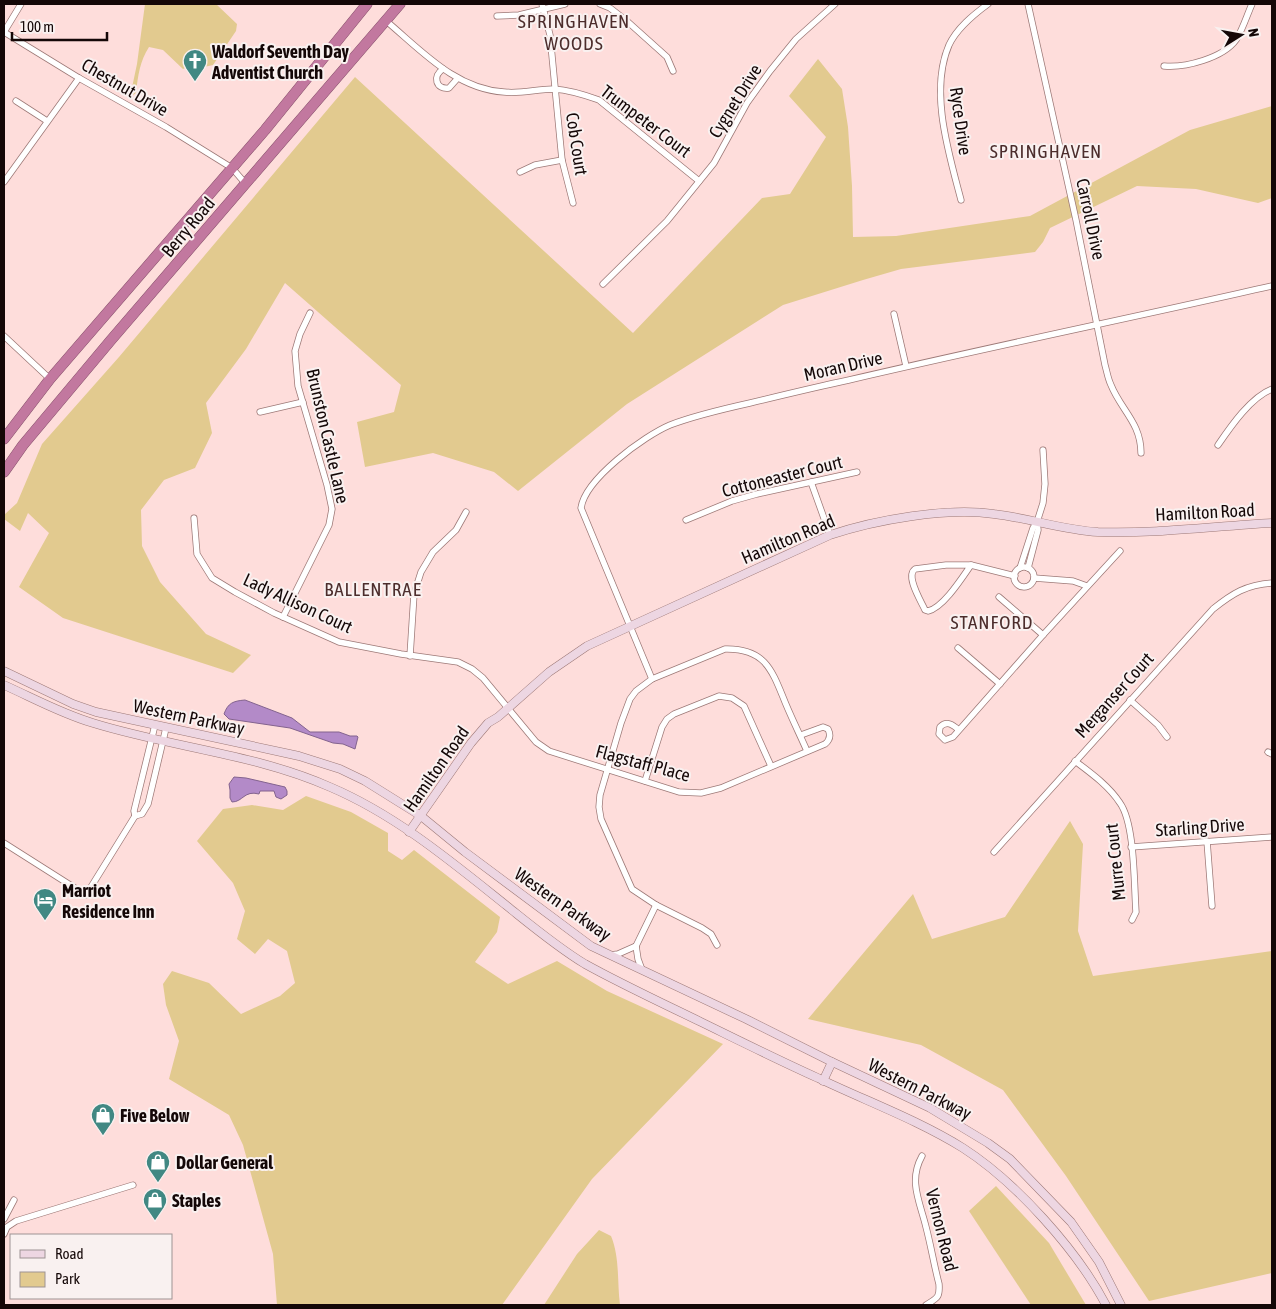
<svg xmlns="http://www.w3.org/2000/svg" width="1276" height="1309" font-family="'Asap Condensed',sans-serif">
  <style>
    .green { fill: #e2ca8f }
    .water { fill: #b38ac8; stroke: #83638e }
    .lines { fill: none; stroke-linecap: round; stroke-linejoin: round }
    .street-casing { stroke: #9d7977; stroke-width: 7 }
    .secondary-casing { stroke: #9d7977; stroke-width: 9 }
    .highway-casing { stroke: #85506a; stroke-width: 11 }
    .street { stroke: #fff; stroke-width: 5.5 }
    .secondary { stroke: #edd6e2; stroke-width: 8 }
    .highway { stroke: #c2789f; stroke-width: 10 }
    .labels { text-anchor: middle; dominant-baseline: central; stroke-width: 4; stroke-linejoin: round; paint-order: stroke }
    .poi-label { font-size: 18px; font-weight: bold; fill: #140707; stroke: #f9f1f0; text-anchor: start }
    .street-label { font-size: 18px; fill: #140707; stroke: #f9f1f0 }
    .neighbourhood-label { font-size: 19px; letter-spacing: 1px; fill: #4c2d2c; stroke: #f9f1f0 }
  </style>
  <rect width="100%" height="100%" fill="#fedddb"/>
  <!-- green -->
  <g class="green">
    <path d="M145 4H216L237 24 236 31 213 65 204 67 194 64 183 69 163 50 149 47C140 61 138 75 136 93L130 97 137 64Z"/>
    <polygon points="818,59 842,89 848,127 852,186 853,237 896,236 1030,216 1190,130 1272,106 1272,198 1258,203 1196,189 1137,186 1050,228 1043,242 1035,252 901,269 863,280 783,305 627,404 518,491 494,472 433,453 365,467 357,422 394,412 401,385 285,283 246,349 206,403 212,433 195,468 164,480 141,510 142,546 160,582 206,634 251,655 233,673 63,618 19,587 49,533 28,513 20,531 4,519 4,515 17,503 42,444 119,357 355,77 633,333 762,198 790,194 826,137 789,96"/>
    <polygon points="306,796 351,812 388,833 388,851 402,860 414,850 500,917 497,932 475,962 508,984 557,961 607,991 723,1044 592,1179 502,1305 277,1305 273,1254 243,1145 229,1115 169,1079 179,1041 166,1005 163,984 172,971 209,983 241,1014 280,996 295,983 287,951 268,939 255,954 237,939 245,911 233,883 197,841 223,809 252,805 283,810"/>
    <polygon points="1070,821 1083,844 1078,931 1093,976 1272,951 1272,1273 1149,1301 1066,1176 1003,1090 921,1045 808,1019 913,894 932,939 1005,917"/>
    <polygon points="996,1186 1049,1243 1086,1305 1031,1305 969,1211"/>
    <path d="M599 1230 611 1236C620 1258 617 1282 620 1305H544L577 1254Z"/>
  </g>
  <!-- water -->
  <g class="water">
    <path d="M245 700 292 718 310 732H339L350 736H357L358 737 355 749 343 744 333 743 290 728 229 719 224 714C228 703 233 701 245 700Z"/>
    <path d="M234 777 246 778 285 787 287 791V795L281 799 276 797 274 791H260L259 794C244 790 243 802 232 802L230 798V790L229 784Z"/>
  </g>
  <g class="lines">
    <!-- street casing -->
    <g class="street-casing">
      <g id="street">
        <polyline points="542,4 550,35 562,160 573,203"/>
        <polyline points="600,4 610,8 628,22 667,57 673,71"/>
        <path d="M1028 4 1076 220 1105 365C1107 372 1108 379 1111 385 1121 410 1141 423 1141 453"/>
        <polyline points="497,16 519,15 565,4"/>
        <path d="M385 20C421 50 455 89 504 92 521 94 537 89 554 89 569 90 585 95 599 100L699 181"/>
        <polyline points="4,32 79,78 166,127 232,168 245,183"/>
        <polyline points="4,32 21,4"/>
        <path d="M1164 66C1185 68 1223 58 1236 40 1243 29 1247 15 1252 4"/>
        <path d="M443 69C432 76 436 90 449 88L457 79"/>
        <polyline points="16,101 47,121"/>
        <polyline points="520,172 535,165 562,160"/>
        <polyline points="4,182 79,78"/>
        <path d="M961 200C949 154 929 91 949 45 957 28 973 15 988 4"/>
        <polyline points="603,284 667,221 714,163 747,103 770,71 796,39 835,4"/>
        <polyline points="894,314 906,366"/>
        <polyline points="4,336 50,379"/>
        <polyline points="260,412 303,402"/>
        <path d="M1218 445C1231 426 1251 397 1272 389"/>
        <polyline points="811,482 830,535"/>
        <path d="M194 518 197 554 212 578 235 592 274 613 339 642 401 654 458 662 472 669 483 678 536 742 549 751 679 792 701 793 721 788 825 744C830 740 831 735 828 729L823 727 801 735"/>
        <polyline points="686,520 732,501 757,494 857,472"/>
        <path d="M946 565H971C962 578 943 608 928 611L925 610C921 601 905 576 915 569Z"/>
        <polyline points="971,565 1015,576"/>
        <circle cx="1024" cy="577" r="10"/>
        <polyline points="1020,568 1033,528 1037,522 1043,503 1045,484 1043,450"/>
        <polyline points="1028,568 1038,530 1037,522"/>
        <polyline points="1034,578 1073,581 1087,586"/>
        <polyline points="999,597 1043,635"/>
        <polyline points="283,617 329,525 332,509 327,485 298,386 295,351 300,334 310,313"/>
        <polyline points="958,648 1000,684"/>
        <polyline points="410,656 414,594 421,572 433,552 456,530 466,512"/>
        <path d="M652 679 581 508C585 479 644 436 670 425 696 415 723 409 750 403 783 395 816 387 849 380 990 347 1131 318 1272 286"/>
        <polyline points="1130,700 1158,725 1167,737"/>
        <path d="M959 730C953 725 947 720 940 727L939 734 945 740 953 737 1043 635 1120 551"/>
        <polyline points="1268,752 1272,754"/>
        <path d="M1075 761C1091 773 1109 786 1120 803 1135 824 1134 885 1136 912L1132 920"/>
        <polyline points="645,781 662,727 667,719 674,714 719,696 732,698 744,706 771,766"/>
        <polyline points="135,816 142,814 148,804 166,728"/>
        <polyline points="1207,841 1212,906"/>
        <polyline points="4,843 86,895 135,816 134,811 155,725"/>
        <polyline points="1131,847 1272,837"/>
        <path d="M994 852 1213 609C1233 593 1246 585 1272 583"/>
        <path d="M717 945 711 934 702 928 656 905 632 889 601 819 599 807 600 795 621 723 630 699 636 691 652 679 725 649C765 648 772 670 785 702 792 719 800 735 807 751"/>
        <polyline points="610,955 618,954 636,946"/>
        <polyline points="642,970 638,959 636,946 656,905"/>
        <path d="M922 1156C908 1181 920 1202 926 1227 931 1246 934 1265 939 1284 940 1298 937 1298 926 1305"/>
        <polyline points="4,1219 14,1200"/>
        <polyline points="4,1234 7,1227 16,1221 133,1185"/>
      </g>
    </g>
    <!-- secondary casing -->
    <g class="secondary-casing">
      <g id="secondary">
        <polyline points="4,671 73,704 96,712 299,756 340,769 365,781 421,816 465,852 591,946 746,1019 828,1060 930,1108 988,1143 1010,1159 1071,1222 1099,1262 1121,1305"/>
        <path d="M4 685C33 698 62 714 93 723 170 747 256 754 330 787 396 815 452 862 507 906 532 926 557 947 585 964 623 985 662 1003 701 1022 740 1041 778 1060 818 1078 866 1101 918 1120 963 1148 1016 1182 1077 1250 1106 1305"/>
        <path d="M409 832 471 743 488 723 498 717 549 672 587 646 830 535C875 520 947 507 994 514 1029 518 1063 530 1098 532 1156 534 1215 526 1272 523"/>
        <polyline points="823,1081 832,1062"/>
      </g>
    </g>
    <!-- highway casing -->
    <g class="highway-casing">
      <g id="highway">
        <polyline points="4,439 50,379 265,130 367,4"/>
        <polyline points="4,472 23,445 111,340 400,4"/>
      </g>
    </g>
    <!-- street -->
    <use href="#street" class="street"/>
    <!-- secondary -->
    <use href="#secondary" class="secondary"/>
    <!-- highway -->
    <use href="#highway" class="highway"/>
  </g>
  <!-- icons -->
  <defs>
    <g id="church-pin" transform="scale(1.25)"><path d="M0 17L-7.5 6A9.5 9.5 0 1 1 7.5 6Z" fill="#418883" stroke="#f9f1f0"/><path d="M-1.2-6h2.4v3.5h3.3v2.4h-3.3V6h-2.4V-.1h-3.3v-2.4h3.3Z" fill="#fff"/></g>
    <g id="hotel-pin" transform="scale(1.25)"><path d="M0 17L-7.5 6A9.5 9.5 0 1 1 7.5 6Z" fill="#418883" stroke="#f9f1f0"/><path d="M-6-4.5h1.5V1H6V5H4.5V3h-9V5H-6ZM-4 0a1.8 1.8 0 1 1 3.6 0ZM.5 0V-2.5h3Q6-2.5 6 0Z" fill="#fff"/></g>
    <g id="shop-pin" transform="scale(1.25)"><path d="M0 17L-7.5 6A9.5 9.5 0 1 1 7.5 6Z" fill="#418883" stroke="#f9f1f0"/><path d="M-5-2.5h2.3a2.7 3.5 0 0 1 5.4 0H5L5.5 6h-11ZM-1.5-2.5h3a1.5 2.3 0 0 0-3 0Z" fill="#fff"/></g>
  </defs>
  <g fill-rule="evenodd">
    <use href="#church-pin" x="195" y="61"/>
    <use href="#hotel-pin" x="45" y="900"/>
    <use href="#shop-pin" x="103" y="1115"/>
    <use href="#shop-pin" x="158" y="1162"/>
    <use href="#shop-pin" x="155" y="1200"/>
  </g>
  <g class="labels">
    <!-- poi labels -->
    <g class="poi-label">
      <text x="212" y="51">Waldorf Seventh Day<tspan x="212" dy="21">Adventist Church</tspan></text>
      <text x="62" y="890">Marriot<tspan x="62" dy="21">Residence Inn</tspan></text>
      <text x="120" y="1115">Five Below</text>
      <text x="176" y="1162">Dollar General</text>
      <text x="172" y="1200">Staples</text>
    </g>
    <!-- street labels -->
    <g class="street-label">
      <text transform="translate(125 87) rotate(30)">Chestnut Drive</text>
      <text transform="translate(735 101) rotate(-58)">Cygnet Drive</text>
      <text transform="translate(646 121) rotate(37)">Trumpeter Court</text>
      <text transform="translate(961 121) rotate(82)">Ryce Drive</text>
      <text transform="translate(577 144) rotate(81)">Cob Court</text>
      <text transform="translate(1091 219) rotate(78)">Carroll Drive</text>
      <text transform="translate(188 227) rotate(-50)">Berry Road</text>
      <text transform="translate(843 366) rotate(-13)">Moran Drive</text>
      <text transform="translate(328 436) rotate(77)">Brunston Castle Lane</text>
      <text transform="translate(782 476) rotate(-14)">Cottoneaster Court</text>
      <text transform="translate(1205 512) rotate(-3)">Hamilton Road</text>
      <text transform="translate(788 539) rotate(-23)">Hamilton Road</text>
      <text transform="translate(298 603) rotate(25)">Lady Allison Court</text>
      <text transform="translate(1114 695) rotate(-48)">Merganser Court</text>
      <text transform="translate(189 717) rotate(12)">Western Parkway</text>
      <text transform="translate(643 763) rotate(15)">Flagstaff Place</text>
      <text transform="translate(436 769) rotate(-55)">Hamilton Road</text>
      <text transform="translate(1200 827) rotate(-4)">Starling Drive</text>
      <text transform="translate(1115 862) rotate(-96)">Murre Court</text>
      <text transform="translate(563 904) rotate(35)">Western Parkway</text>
      <text transform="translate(920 1089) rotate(27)">Western Parkway</text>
      <text transform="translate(942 1230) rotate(76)">Vernon Road</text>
    </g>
    <!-- neighbourhood labels -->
    <g class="neighbourhood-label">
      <text x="574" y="21">SPRINGHAVEN<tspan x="574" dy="22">WOODS</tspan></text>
      <text x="1046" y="151">SPRINGHAVEN</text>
      <text x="373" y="589">BALLENTRAE</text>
      <text x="992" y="622">STANFORD</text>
    </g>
  </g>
  <!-- border -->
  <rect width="1276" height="1309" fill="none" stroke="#140707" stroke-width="10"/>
  <!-- legend -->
  <rect x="10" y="1234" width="162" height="65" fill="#f9f1f0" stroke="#9d9393"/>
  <rect x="20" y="1250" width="25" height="8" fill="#edd6e2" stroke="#9d9393"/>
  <text x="55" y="1259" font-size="15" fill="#140707">Road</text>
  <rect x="20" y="1272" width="25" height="15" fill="#e2ca8f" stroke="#9d9393"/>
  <text x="55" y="1284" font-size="15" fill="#140707">Park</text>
  <!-- north arrow -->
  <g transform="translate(1241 35) rotate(79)" stroke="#f9f1f0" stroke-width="4" paint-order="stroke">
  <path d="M0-4L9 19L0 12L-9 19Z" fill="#140707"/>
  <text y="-8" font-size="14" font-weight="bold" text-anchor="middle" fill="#140707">N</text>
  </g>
  <!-- scale -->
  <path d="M12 32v8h95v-8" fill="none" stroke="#140707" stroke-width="2.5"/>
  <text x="20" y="32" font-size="15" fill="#140707" stroke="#f9f1f0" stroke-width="4" paint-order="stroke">100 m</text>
</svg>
